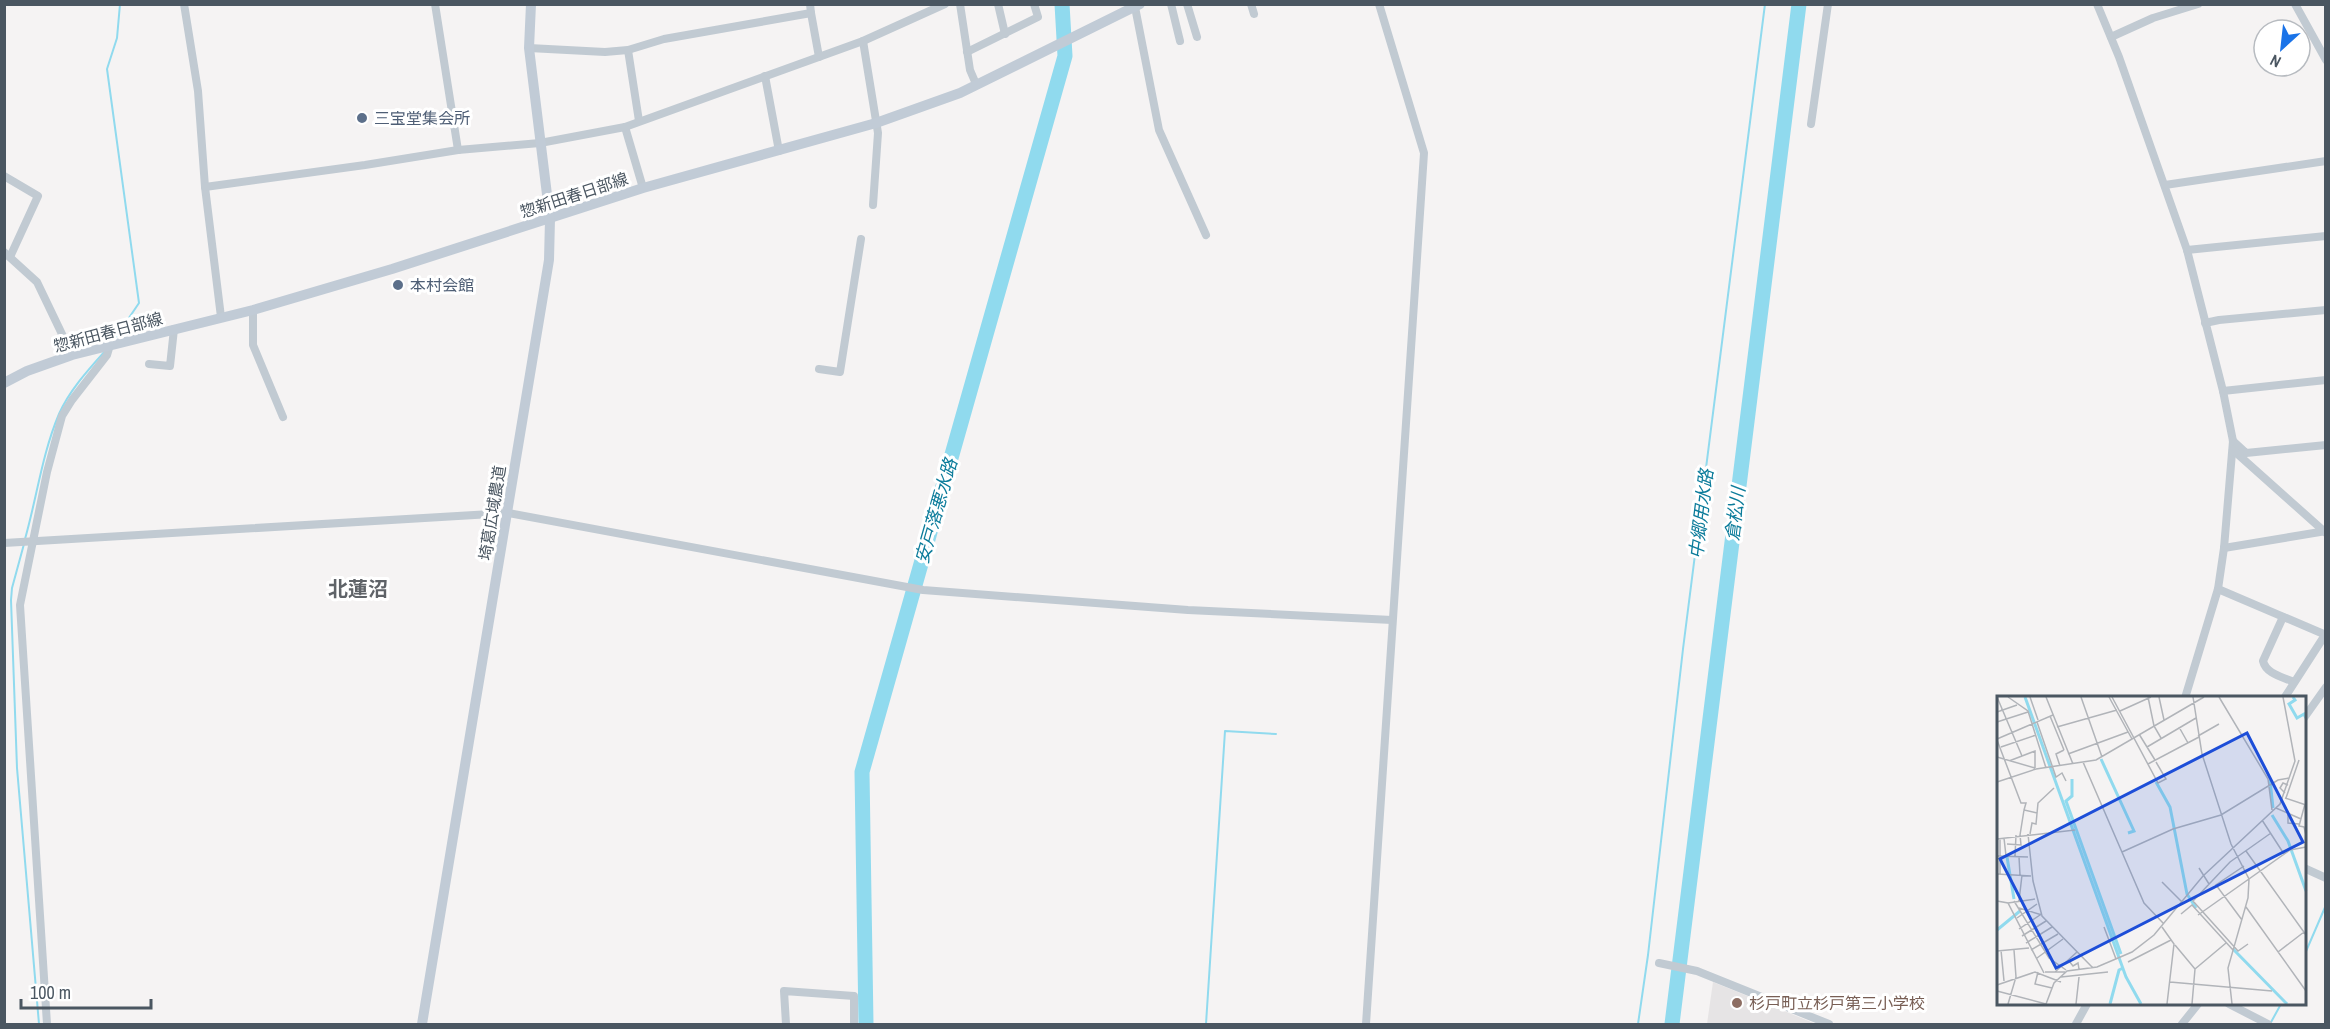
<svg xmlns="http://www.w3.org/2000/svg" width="2330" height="1029" font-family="'Archivo Narrow','Noto Sans JP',sans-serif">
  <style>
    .education { fill: #e6e4e5 }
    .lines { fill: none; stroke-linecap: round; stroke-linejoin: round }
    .stream { stroke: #90daee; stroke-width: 2 }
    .river { stroke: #90daee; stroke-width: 15 }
    .street { stroke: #c1cad2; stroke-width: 8 }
    .secondary { stroke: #c1cbd6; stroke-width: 10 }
    .service-dot { fill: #5c6f8a; stroke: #fff; stroke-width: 2 }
    .education-dot { fill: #8d6e63; stroke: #fff; stroke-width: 2 }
    .labels { text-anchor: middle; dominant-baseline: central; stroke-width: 6; stroke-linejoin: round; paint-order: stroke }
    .service-label { font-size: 16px; fill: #4e5e75; stroke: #fff; text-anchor: start }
    .street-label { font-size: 16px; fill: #4a5661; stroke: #fff }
    .education-label { font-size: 16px; fill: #785e54; stroke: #fff; text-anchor: start }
    .water-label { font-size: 18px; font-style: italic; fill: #0c7c9b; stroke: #fff }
    .quarter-label { font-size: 20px; font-weight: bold; fill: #5f6368; stroke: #fff }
    .inset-river { fill: none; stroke: #90daee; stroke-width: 3 }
    .inset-road { fill: none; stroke: #b1b4b9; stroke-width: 1.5 }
    .view { fill: #1d4ed8; fill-opacity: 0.15; stroke: #1d4ed8; stroke-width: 3 }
    .inset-edge { fill: none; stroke: #4a5661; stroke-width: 3 }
  </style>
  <rect width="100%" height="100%" fill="#f5f3f3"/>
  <!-- education -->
  <polygon class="education" points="1713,982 1816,1024 1707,1024"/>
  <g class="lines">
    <!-- stream -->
    <g class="stream">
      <polyline points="114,340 139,303 107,69 117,38 120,4"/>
      <path d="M25 539C37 497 42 454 59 414 69 391 88 370 105 351"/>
      <polyline points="24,544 12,588 11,600 17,768 39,1024"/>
      <polyline points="2304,956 2326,905"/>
      <polyline points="1206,1024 1225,731 1276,734"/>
      <polyline points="1638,1024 1648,955 1683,649 1765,4"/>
      <polyline points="2270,1024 2281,1004"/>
    </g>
    <!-- river -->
    <g class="river">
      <polyline points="866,1024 862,772 1065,56 1062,4"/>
      <polyline points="1672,1024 1799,4"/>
    </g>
    <!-- street -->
    <g class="street">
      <polyline points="184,4 198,91 205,187 221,317"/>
      <polyline points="435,4 458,150"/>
      <polyline points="960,4 970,70 976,84"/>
      <polyline points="998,4 1005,34"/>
      <polyline points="1171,4 1180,41"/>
      <polyline points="1187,4 1197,37"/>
      <polyline points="1251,4 1254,14"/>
      <polyline points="2097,4 2119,57 2187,250 2223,391 2233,441 2224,548 2218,589 2185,698"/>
      <polyline points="2295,4 2326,60"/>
      <polyline points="1135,7 1159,130 1206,235"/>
      <polyline points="811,13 819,57"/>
      <polyline points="2111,37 2153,18 2198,4"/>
      <polyline points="863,41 878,133 873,205"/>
      <polyline points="529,48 605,52 628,50 664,39 811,13 810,4"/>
      <polyline points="628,50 639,121"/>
      <polyline points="967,52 1038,17 1034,4"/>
      <polyline points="765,76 779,151"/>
      <polyline points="1811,124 1828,4"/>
      <polyline points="625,127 643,188"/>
      <polyline points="4,176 38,196 10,257"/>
      <polyline points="2165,185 2326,161"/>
      <polyline points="205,187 365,165 458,150 540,143 625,127 863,41 945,4"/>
      <polyline points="2187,250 2326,236"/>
      <polyline points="4,252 37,282 72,355"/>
      <polyline points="253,310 253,345 283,417"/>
      <polyline points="2205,323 2219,320 2326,310"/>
      <polyline points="149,364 170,366 174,329"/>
      <polyline points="819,369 840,372 861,239"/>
      <polyline points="2223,391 2326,380"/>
      <polyline points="2233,441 2246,453 2326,445"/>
      <polyline points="2233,450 2326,533"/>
      <polyline points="4,543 508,513 923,590 1188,610 1392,620"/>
      <polyline points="2224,548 2326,531"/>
      <polyline points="2218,589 2326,635"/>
      <path d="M2283 617 2263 661C2266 674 2283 677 2294 682"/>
      <polyline points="2285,697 2325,635"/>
      <polyline points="2304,718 2326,687"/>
      <polyline points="2304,868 2326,878"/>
      <polyline points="1659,963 1697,971 1829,1024"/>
      <polyline points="2229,1004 2268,1024"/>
      <polyline points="47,1024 20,605 47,472 62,416 72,400 107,355 110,345"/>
      <polyline points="786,1024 784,991 854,996 854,1024"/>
      <polyline points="1366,1024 1424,153 1379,4"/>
      <polyline points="2076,1024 2087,1004"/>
      <polyline points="2182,1024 2198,1004"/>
    </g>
    <!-- secondary -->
    <g class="secondary">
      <polyline points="4,383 27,371 72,355 253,310 392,269 643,188 876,123 960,93 1140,4"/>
      <polyline points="422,1024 549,260 550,219 529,48 531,4"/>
    </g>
  </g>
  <!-- markers -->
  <g class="service-dot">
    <circle cx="362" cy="118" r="6"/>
    <circle cx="398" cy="285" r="6"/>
  </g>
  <circle class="education-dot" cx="1737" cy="1003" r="6"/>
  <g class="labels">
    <!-- service labels -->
    <g class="service-label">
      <text x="374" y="118">三宝堂集会所</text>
      <text x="410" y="285">本村会館</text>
    </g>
    <!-- street labels -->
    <g class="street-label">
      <text transform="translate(574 195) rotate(-18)">惣新田春日部線</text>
      <text transform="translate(108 332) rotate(-15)">惣新田春日部線</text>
      <text transform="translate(492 513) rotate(-81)">埼葛広域農道</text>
    </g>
    <!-- education labels -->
    <g class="education-label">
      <text x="1749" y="1003">杉戸町立杉戸第三小学校</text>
    </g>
    <!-- water labels -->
    <g class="water-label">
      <text transform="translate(936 511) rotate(-74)">安戸落悪水路</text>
      <text transform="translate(1701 514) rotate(-83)">中郷用水路</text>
      <text transform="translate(1735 514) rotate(-83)">倉松川</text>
    </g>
    <!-- quarter labels -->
    <g class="quarter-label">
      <text x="358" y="588">北蓮沼</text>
    </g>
  </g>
  <!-- overview -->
  <g transform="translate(1997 696)">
    <rect width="309" height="309" fill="#f5f3f3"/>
    <path class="inset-river" d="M28 1 129 281 144 308M296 1 298 4 292 8 300 22 307 18 309 22M104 63 137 135 131 137M75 83V100L69 105 124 258M273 84 276 112M159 86 173 111 190 198 199 212M275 119 291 145 309 195M10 161 17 203M0 234 23 215M236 253 290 308M113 308 122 274 126 272"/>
    <path class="inset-road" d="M0 1 25 60M11 1 31 15 49 72M33 1 41 24M49 1 76 68M84 1 105 61M112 1 135 43M115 1 161 87 169 83 159 66M151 1 157 30 164 42M162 1 167 24M196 1 205 58 234 148 252 183 251 202 231 272 235 308M222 1 271 83 275 114M123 15 154 1M0 16 20 9M53 20 67 54M0 26 31 16M40 26 59 81 65 77 69 85M60 31 120 14M182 31 191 47M142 38 158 64M201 40 222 28M0 43 56 19M0 44 24 107H29L27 114 40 117M4 51 39 39M150 51 199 22M71 58 131 36M0 61 38 72M12 65 38 55V72M86 66 147 207 166 227M151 68 202 41M63 70 59 58 67 54M0 86 39 73 99 64 207 1M288 97 283 92 286 87 291 89M288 102 309 109M289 102 302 64M308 108 302 130 307 131 309 139M279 112 304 123M291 119V127L302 128M265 124 287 158M31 138 36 185 45 220 96 272M33 138 35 127 39 128 41 107 57 92M23 139 27 114M7 142 9 160M0 143 78 134M10 148 24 149 23 139M249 155 309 239M125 156 176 133 224 119 281 84 292 82M0 160 31 161M18 160 19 139M22 161 23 179M202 172 212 188M0 178 34 180M3 178V143M165 186 185 206M0 205 11 207 47 277M17 205 52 262 69 274M22 205 25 179M11 207 38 203M249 211 309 295M22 212 45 219M184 218 195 209 236 254M201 219 293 154 309 151M20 222 40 208M245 224 219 189 247 170M107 231 119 263M165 231 177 248 170 308M22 233 43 219M25 240 49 225M29 247 55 231M251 248 241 255 196 205 233 166 274 137M178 249 198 273 195 308M4 254 7 285M34 254 61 238M0 255 32 252M281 256 307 236M40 262 66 243M72 265 76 270 81 267 82 273M131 266 174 244M198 273 229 247M41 276 38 288 55 292M48 276H68M58 276 80 256M64 281 111 276M173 286 275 295M0 289 38 276 64 286M0 295 49 308M11 308 19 281 17 254M49 308 57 287 70 275 100 271 135 256 157 239 206 180 283 108 298 65 286 1M79 308 82 281"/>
    <path class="view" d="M250 37 306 146 59 272 3 163Z"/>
    <rect width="309" height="309" class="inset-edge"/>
  </g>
  <!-- border -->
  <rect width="2330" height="1029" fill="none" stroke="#4a5661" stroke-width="12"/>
  <!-- north arrow -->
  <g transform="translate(2282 48) rotate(207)"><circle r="28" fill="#ffffff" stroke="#b7bbc0" stroke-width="1.5"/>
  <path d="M0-4.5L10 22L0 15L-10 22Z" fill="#1a73e8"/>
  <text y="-9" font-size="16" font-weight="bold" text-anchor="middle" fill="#4a5661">N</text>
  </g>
  <!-- scale -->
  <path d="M21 999v9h130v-9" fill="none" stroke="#4a5661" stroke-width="3"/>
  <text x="30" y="999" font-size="18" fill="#4a5661" stroke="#ffffff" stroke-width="4.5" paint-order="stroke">100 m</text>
</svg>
